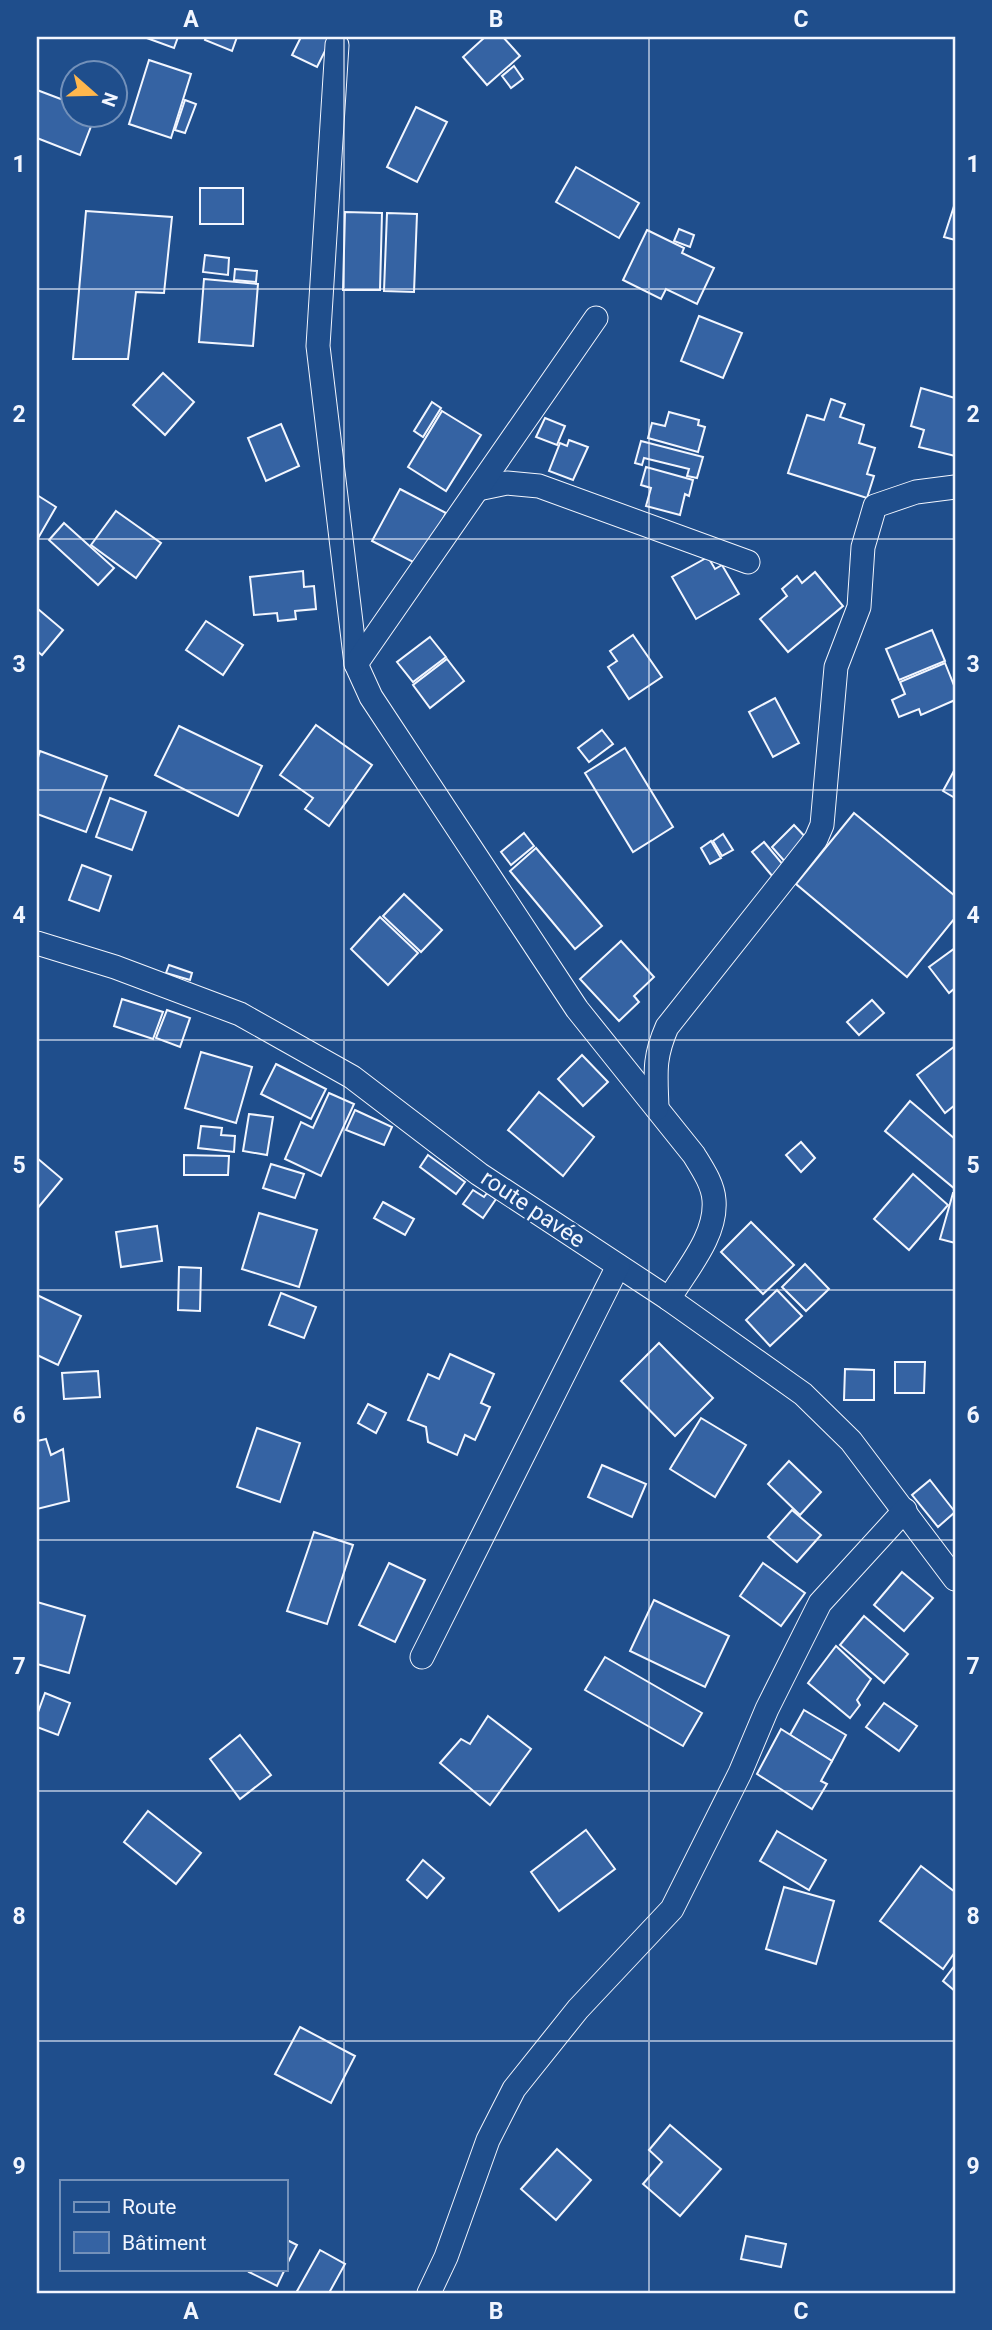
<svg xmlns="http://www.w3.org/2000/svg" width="992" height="2330" font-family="Roboto,sans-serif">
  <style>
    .building { fill: #3563a3; stroke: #f2f6ff; stroke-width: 2 }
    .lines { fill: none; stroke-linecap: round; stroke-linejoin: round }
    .street-casing { stroke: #f2f6ff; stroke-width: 25 }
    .street { stroke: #1f4e8c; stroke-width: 23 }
    .grid { fill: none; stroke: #f2f6ff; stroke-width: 2; stroke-opacity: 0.55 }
    .labels { text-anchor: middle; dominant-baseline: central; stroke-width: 5; stroke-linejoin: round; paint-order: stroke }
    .street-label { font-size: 23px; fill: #f2f6ff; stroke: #1f4e8c }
    .neatline { fill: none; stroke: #f2f6ff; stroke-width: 2.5 }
    .grid-label { font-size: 23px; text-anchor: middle; font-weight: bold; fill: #f2f6ff }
  </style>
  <rect width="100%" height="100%" fill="#1f4e8c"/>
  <!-- building -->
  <g class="building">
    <polygon points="144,37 178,37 174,48"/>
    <polygon points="206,37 237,37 232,51 205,40"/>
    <polygon points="301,37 332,37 317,67 292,55"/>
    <polygon points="485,37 503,37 520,56 487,85 463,57"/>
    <polygon points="149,60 191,74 171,138 129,124"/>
    <polygon points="514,66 523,79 511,88 502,76"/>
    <polygon points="37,90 74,104 74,116 95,116 80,155 37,138"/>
    <polygon points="185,100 196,104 185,133 175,130"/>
    <polygon points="416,107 447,122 417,182 387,167"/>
    <polygon points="576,167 639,203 619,238 556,202"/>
    <rect x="200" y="188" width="43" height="36"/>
    <polygon points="955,203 955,240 944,237"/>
    <polygon points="86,211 172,217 164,293 136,292 128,359 73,359"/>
    <polygon points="345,212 382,213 380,290 343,290"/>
    <polygon points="387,213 417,214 414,292 384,291"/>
    <polygon points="679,229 694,235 690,247 674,241"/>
    <polygon points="647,230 684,248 682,253 714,268 697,304 666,289 661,299 623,280"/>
    <polygon points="205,255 229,258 228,275 203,272"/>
    <polygon points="235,269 257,271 256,282 234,280"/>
    <polygon points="204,279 258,284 253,346 199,342"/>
    <polygon points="699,316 742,333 723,378 681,361"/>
    <polygon points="163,373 194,402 165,435 133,405"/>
    <polygon points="921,388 955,398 955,456 919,447 924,430 911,426"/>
    <polygon points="831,399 845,404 840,417 864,425 859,443 875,448 867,474 874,476 867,498 788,473 807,415 824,420"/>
    <polygon points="432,402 441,408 423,437 414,431"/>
    <polygon points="442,411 481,435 446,491 408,467"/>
    <polygon points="669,412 699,420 698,425 705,427 698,452 648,438 652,423 665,426"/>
    <polygon points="545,418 565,426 557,445 536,437"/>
    <polygon points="281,424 299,466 266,481 248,438"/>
    <polygon points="569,440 588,447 573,480 549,471 560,443 567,446"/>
    <polygon points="641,441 703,457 697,478 687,476 689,469 644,458 642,465 635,463"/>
    <polygon points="646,467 693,480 689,496 685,494 680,515 646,506 651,488 641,485"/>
    <polygon points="400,489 446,513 419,565 372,541"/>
    <polygon points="37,495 56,507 37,540"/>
    <polygon points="116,511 161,543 136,578 91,545"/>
    <polygon points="64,523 114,568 98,585 49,540"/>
    <polygon points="708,557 715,569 722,565 739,594 696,619 672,577"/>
    <polygon points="303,571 304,587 314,586 316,609 295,611 296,619 278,621 277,613 254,615 250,577"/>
    <polygon points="815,572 843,606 788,652 760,619 787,596 782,589 797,576 802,583"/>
    <polygon points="38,609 63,630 42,655 37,651"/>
    <polygon points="206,621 243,645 223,675 186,650"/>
    <polygon points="932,630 945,661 899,680 886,649"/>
    <polygon points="633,635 662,677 629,699 608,667 617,661 610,651"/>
    <polygon points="430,637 446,657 413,682 397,662"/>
    <polygon points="447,659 464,681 430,708 413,685"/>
    <polygon points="945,663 955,688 955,700 921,715 919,709 899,717 892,700 905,694 900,682"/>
    <polygon points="775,698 799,743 773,757 749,712"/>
    <polygon points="316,725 372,765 329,826 305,809 313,798 280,775"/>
    <polygon points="179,726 262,766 238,816 155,775"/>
    <polygon points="602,730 613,744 589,762 578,748"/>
    <polygon points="625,748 673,827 633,852 585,773"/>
    <polygon points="40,751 107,776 86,832 37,814 37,761"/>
    <polygon points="955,769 955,798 943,791"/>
    <polygon points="110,798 146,812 132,850 96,837"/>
    <polygon points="854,813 955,896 955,918 907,977 796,884"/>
    <polygon points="794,825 810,842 787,864 772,847"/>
    <polygon points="524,833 534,846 511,865 501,852"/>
    <polygon points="723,834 733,850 722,856 713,841"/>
    <polygon points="711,841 721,858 710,864 701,848"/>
    <polygon points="764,842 785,867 773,877 752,852"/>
    <polygon points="536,848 602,926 575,949 510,871"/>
    <polygon points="82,865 111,876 99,911 69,900"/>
    <polygon points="404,894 442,930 421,952 383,916"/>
    <polygon points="380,917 418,953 388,985 351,949"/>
    <polygon points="621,941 654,977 634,996 639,1002 619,1021 580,979"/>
    <polygon points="955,948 955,988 949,993 929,967"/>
    <polygon points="169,965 192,973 190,980 166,973"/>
    <polygon points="122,999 163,1012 153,1039 114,1026"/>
    <polygon points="872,1000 884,1013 859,1035 847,1022"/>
    <polygon points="167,1010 190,1018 180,1047 156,1038"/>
    <polygon points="955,1046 955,1105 945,1113 917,1075"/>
    <polygon points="201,1052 252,1067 236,1123 185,1108"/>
    <polygon points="582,1055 608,1082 583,1106 558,1079"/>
    <polygon points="276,1064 326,1089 311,1119 261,1094"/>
    <polygon points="539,1092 594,1137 563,1176 508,1130"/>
    <polygon points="329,1093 354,1104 321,1176 285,1159 301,1122 313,1128"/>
    <polygon points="910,1101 955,1139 955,1189 885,1131"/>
    <polygon points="355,1110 392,1127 384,1145 346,1130"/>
    <polygon points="249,1114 273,1117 267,1155 243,1151"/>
    <polygon points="201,1126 222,1128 221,1135 235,1136 234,1152 198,1148"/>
    <polygon points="801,1142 815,1158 801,1172 786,1155"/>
    <polygon points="184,1155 229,1156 228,1175 184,1175"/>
    <polygon points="428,1155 465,1182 456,1194 420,1167"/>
    <polygon points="37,1158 62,1179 37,1209"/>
    <polygon points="271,1164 304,1174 295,1198 263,1188"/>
    <polygon points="913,1174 948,1205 909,1250 874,1219"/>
    <polygon points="473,1190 484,1197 487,1193 496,1199 483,1218 463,1204"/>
    <polygon points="953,1193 955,1193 955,1243 940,1239"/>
    <polygon points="383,1202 414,1219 405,1235 374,1218"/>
    <polygon points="259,1213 317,1230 299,1287 242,1269"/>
    <polygon points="751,1222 794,1265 763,1294 721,1252"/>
    <polygon points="157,1226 162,1261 121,1267 116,1232"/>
    <polygon points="805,1264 829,1289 806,1311 782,1287"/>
    <polygon points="179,1267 201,1268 200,1311 178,1310"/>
    <polygon points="777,1290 802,1316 770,1346 746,1320"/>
    <polygon points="281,1293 316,1307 304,1338 269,1325"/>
    <polygon points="37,1295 81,1316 58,1365 37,1355"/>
    <polygon points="659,1343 713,1398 675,1436 621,1381"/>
    <polygon points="450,1354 494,1374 481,1403 490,1407 475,1440 465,1435 457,1455 428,1442 426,1427 408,1420 428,1374 439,1379"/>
    <polygon points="895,1362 925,1362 924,1393 895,1393"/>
    <polygon points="845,1369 874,1370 874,1400 844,1400"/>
    <polygon points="98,1371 100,1397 64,1399 62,1373"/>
    <polygon points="368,1404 386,1413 376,1433 358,1423"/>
    <polygon points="701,1418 746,1445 715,1497 670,1469"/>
    <polygon points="257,1428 300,1443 280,1502 237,1487"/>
    <polygon points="46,1439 51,1455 63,1449 69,1501 37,1509 37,1441"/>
    <polygon points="789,1461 821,1492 800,1515 768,1484"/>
    <polygon points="602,1465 646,1484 632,1517 588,1497"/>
    <polygon points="930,1480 955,1512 938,1527 912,1495"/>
    <polygon points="792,1510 821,1535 797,1562 768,1537"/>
    <polygon points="314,1532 353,1545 327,1624 287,1611"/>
    <polygon points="389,1563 425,1580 395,1642 359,1625"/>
    <polygon points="763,1563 805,1593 781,1626 740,1596"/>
    <polygon points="902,1572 933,1598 904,1631 874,1605"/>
    <polygon points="654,1600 729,1636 705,1687 630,1651"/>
    <polygon points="37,1602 85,1616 69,1673 37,1664"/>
    <polygon points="864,1616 908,1654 884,1683 840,1645"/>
    <polygon points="836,1646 871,1679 857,1700 860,1705 850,1718 808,1683"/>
    <polygon points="605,1657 702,1713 683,1746 585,1690"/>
    <polygon points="45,1693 70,1703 58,1735 37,1727 37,1715"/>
    <polygon points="884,1703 917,1726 899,1751 866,1727"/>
    <polygon points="804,1710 846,1735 832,1761 790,1735"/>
    <polygon points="488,1716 531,1749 490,1805 440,1763 461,1739 470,1744"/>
    <polygon points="781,1729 832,1761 821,1781 827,1784 812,1809 757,1774"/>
    <polygon points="240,1735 271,1775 240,1799 210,1759"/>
    <polygon points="148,1811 201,1853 176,1884 124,1842"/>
    <polygon points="586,1830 615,1869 559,1911 531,1872"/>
    <polygon points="777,1831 826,1860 809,1890 760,1861"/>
    <polygon points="423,1860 444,1878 427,1898 407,1880"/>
    <polygon points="921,1866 955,1892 955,1952 943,1969 880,1921"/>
    <polygon points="784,1887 834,1901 816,1964 766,1949"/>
    <polygon points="955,1965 955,1991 943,1981"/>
    <polygon points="300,2027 355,2056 331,2103 275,2074"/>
    <polygon points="670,2125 721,2169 680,2216 643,2184 662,2162 649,2150"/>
    <polygon points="557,2149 591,2180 556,2220 521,2189"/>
    <polygon points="746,2236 786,2244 781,2267 741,2259"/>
    <polygon points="285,2239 297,2245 285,2268"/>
    <polygon points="320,2250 345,2264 329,2293 296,2293"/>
    <polygon points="251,2269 285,2269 277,2286 249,2272"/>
  </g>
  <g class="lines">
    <!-- street casing -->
    <g class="street-casing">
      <g id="street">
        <path d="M337 45 318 346 356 664 371 697 577 1009 694 1155C702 1168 713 1184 714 1200 717 1236 686 1270 669 1299"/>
        <polyline points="478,489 507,483 539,486 748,562"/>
        <polyline points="356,664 596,318"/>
        <polyline points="37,943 115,967 240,1014 352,1077 479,1174 669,1299 803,1394 851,1441 955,1579"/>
        <path d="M657 1108C656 1074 653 1059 667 1027L816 839 822 825 836 667 859 607 863 547 875 506 916 492 955 487"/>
        <polyline points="422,1657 618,1266"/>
        <polyline points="429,2293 446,2257 488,2140 514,2089 578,2009 672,1909 740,1773 767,1709 820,1603 905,1510"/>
      </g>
    </g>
    <!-- street -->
    <use href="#street" class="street"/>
  </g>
  <!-- grid -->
  <path class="grid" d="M344 37V2293M649 37V2293M37 289H955M37 539H955M37 790H955M37 1040H955M37 1290H955M37 1540H955M37 1791H955M37 2041H955"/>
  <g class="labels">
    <!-- street labels -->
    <g class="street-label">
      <text transform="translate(533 1209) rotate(34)">route pavée</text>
    </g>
  </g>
  <!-- border -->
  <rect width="992" height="2330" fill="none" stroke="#1f4e8c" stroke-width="77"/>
  <!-- legend -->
  <rect x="60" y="2180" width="228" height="91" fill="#1f4e8c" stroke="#7391ba" stroke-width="2"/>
  <rect x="74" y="2202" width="35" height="10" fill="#1f4e8c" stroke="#7391ba" stroke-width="2"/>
  <text x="122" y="2214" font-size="21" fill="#f2f6ff">Route</text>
  <rect x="74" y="2232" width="35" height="21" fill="#3563a3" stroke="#7391ba" stroke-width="2"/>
  <text x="122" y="2250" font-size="21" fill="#f2f6ff">Bâtiment</text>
  <!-- north arrow -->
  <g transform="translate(94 94) rotate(110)"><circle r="33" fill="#1f4e8c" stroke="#7391ba" stroke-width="2"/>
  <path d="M0-5L12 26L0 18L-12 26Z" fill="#ffb74d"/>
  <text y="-10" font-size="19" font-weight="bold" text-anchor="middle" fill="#f2f6ff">N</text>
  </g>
  <rect x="38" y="38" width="916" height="2254" class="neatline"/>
  <g class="grid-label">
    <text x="191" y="27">A</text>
    <text x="496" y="27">B</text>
    <text x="801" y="27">C</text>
    <text x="19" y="172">1</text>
    <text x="973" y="172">1</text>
    <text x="19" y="422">2</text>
    <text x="973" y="422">2</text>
    <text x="19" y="672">3</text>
    <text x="973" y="672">3</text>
    <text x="19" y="923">4</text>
    <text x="973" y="923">4</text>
    <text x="19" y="1173">5</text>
    <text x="973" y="1173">5</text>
    <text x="19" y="1423">6</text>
    <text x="973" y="1423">6</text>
    <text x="19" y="1674">7</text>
    <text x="973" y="1674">7</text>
    <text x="19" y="1924">8</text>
    <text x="973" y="1924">8</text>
    <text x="19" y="2174">9</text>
    <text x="973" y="2174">9</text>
    <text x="191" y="2319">A</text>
    <text x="496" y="2319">B</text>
    <text x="801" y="2319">C</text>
  </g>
</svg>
